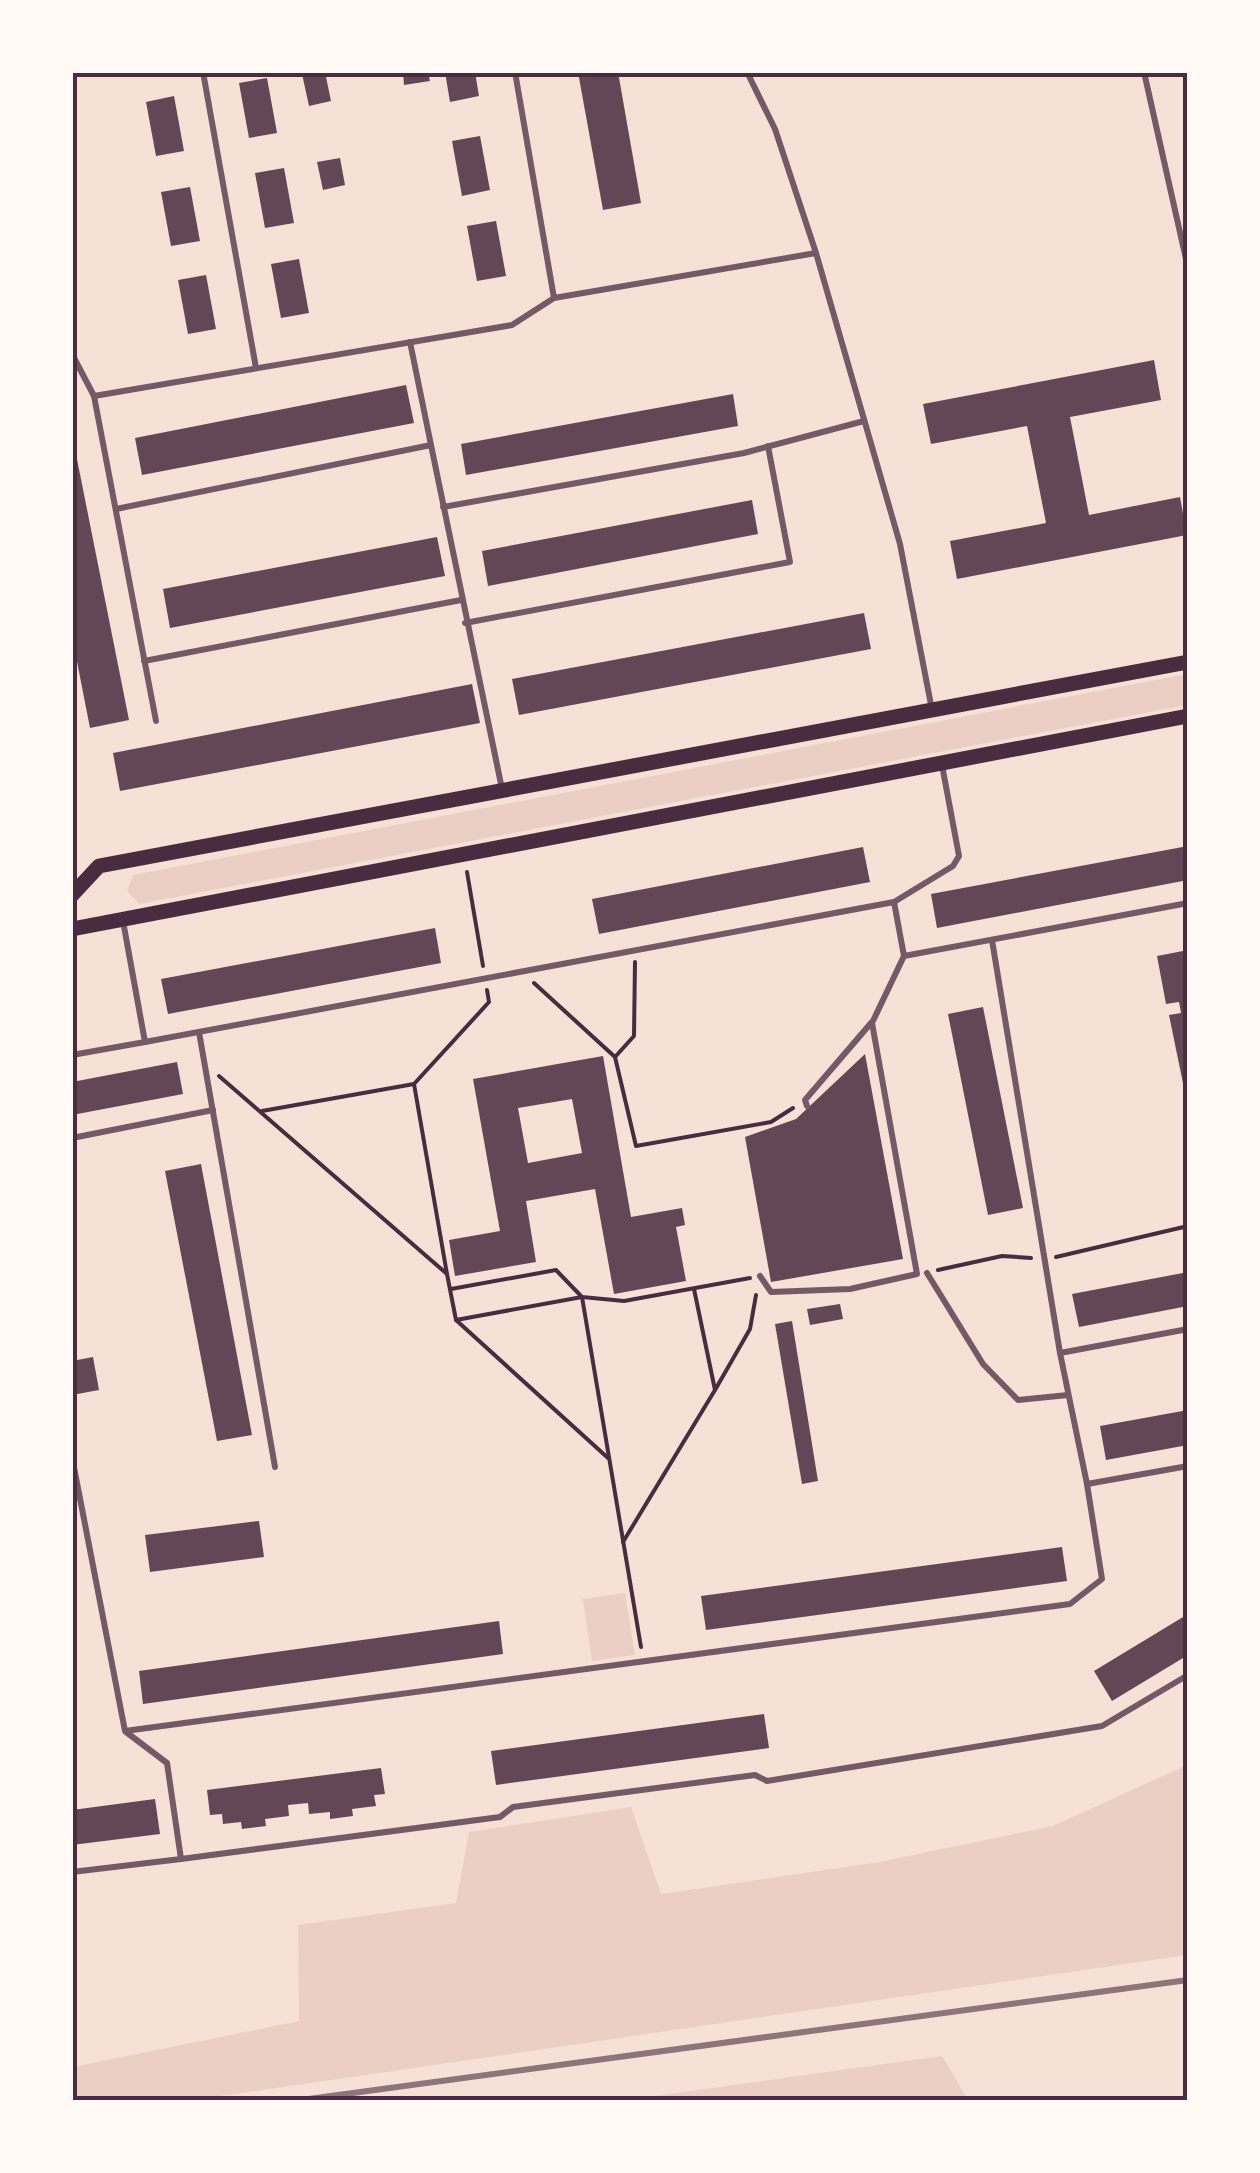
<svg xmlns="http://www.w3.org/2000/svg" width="1260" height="2173" font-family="'Sofia Sans Condensed',sans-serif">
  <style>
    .green { fill: #ebcfc5 }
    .building { fill: #644757; fill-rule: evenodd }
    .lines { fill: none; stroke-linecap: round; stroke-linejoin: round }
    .path { stroke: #4a2c40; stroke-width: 4 }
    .service { stroke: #755966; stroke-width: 6 }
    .secondary { stroke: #4a2c40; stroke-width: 15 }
    .rail { stroke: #8f747c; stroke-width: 6 }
    .neatline { fill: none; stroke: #4a2c40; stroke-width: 4 }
  </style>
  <rect width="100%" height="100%" fill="#f7e1d7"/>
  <!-- green -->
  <g class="green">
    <polygon points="1187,674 1187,705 139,904 127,891 133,875"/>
    <polygon points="625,1593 635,1655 592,1661 583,1599"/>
    <polygon points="1187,1765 1187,1955 236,2094 189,2100 73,2100 73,2067 299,2021 298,1925 456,1903 469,1832 631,1807 661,1894 879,1862 1053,1826"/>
    <polygon points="942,2056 968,2100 626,2100"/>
  </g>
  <!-- building -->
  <g class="building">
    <polygon points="325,72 331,101 309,106 302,74"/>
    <polygon points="403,72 428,72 430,81 404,85"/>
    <polygon points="445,72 475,72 479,96 450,102"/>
    <polygon points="578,72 618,72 641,203 603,210"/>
    <polygon points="267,78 277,133 249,138 239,83"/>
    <polygon points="174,96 184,151 156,156 146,102"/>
    <polygon points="480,136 490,190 462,196 452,141"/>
    <polygon points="340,158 345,185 323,190 317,162"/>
    <polygon points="284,168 294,223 265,228 255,173"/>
    <polygon points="190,187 200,241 171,246 161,192"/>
    <polygon points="496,221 506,276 477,281 467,226"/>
    <polygon points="299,259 309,313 281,318 271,264"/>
    <polygon points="206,275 216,329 188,334 178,280"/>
    <polygon points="1154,360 1161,400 1070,417 1089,515 1180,497 1187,535 957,579 950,541 1046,523 1027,426 931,444 923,404"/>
    <polygon points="406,385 414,423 142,475 135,438"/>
    <polygon points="733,394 738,426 466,475 461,444"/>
    <polygon points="72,434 129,720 90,728 72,636"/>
    <polygon points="752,500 758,534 488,586 482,551"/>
    <polygon points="437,537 445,576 170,628 163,589"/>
    <polygon points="864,613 871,649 519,715 512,679"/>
    <polygon points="472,684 480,723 120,791 113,753"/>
    <polygon points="1188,846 1188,880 937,928 931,894"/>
    <polygon points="863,847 870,882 599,934 592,899"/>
    <polygon points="435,928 441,963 168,1014 161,979"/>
    <polygon points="1188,950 1188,1098 1186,1098 1169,1015 1181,1013 1179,1002 1166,1004 1157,956"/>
    <polygon points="983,1007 1023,1208 988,1215 948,1014"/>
    <polygon points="865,1054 903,1259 771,1282 745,1137 796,1119"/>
    <path d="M603 1056 631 1217 682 1208 685 1225 676 1227 686 1281 614 1294 595 1189 526 1201 536 1262 455 1276 449 1240 500 1231 473 1079ZM572 1099 582 1153 528 1163 518 1108Z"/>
    <polygon points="177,1062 183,1094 72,1115 72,1082"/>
    <polygon points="201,1164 252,1435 217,1441 165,1171"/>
    <polygon points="1188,1272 1188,1306 1079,1327 1072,1294"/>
    <polygon points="840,1304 843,1319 810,1325 807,1309"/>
    <polygon points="792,1321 818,1481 802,1484 775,1324"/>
    <polygon points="93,1357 99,1390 72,1395 72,1361"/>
    <polygon points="1188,1410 1188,1445 1106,1460 1100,1426"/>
    <polygon points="259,1521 264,1557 150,1572 145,1535"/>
    <polygon points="1062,1547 1067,1581 706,1630 701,1596"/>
    <polygon points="1188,1614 1188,1655 1112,1701 1094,1671"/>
    <polygon points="499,1621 503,1654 143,1704 139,1671"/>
    <polygon points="764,1714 769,1748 496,1785 491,1751"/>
    <polygon points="381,1768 385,1794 374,1795 376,1806 352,1809 353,1816 330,1819 330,1812 309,1814 308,1803 288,1805 289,1816 265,1819 266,1826 242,1829 241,1822 223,1824 222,1814 210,1815 207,1790"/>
    <polygon points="155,1799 160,1834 72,1845 72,1810"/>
  </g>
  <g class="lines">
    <!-- path -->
    <g class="path">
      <polyline points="467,872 483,966"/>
      <polyline points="635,962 634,1036 615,1057 636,1146 771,1122 793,1108"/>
      <polyline points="534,983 615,1057"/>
      <polyline points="219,1076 447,1274 456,1320 582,1297 641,1647"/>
      <polyline points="262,1111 414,1084"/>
      <polyline points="1056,1257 1188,1226"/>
      <polyline points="938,1270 1002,1256 1031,1258"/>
      <polyline points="447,1274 414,1084 489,1002 487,990"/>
      <polyline points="451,1289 556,1270 582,1297 624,1301 750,1278"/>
      <polyline points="456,1320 608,1458"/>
      <polyline points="715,1390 750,1329 756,1295"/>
      <polyline points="623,1542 715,1390 694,1289"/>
    </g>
    <!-- service -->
    <g class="service">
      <polyline points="203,72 256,368"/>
      <polyline points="515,72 554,298"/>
      <polyline points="747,72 775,129 816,253"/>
      <polyline points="1144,72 1188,268"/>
      <polyline points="410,342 431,445"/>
      <polyline points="72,354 94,396 512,325 554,298 816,253 900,544 932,710"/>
      <polyline points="94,396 156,721"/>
      <polyline points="443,507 744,453 864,421"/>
      <polyline points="116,509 431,445 502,789"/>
      <polyline points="465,623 790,562 768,446"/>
      <polyline points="144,661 461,600"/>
      <polyline points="894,902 953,866 959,856 942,765"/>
      <polyline points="992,940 1060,1353"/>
      <polyline points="199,1032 275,1467"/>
      <polyline points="145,1042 894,902 904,956 1188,903"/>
      <polyline points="72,1055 145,1042 123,921"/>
      <polyline points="807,1106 805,1100 871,1023"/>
      <polyline points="72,1138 213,1110"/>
      <polyline points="927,1273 983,1364 1018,1400 1068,1395"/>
      <polyline points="760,1276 771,1292 850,1289 917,1274 872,1023 904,956"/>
      <polyline points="1188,1329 1060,1353 1087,1484 1188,1466"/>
      <polyline points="72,1457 125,1731 1070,1604 1102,1579 1087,1484"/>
      <polyline points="126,1732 167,1763 181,1859 500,1817 513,1807 755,1775 767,1781 1102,1726 1188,1675"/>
      <polyline points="72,1872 181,1859"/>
    </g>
    <!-- secondary -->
    <g class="secondary">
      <polyline points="72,895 99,866 1188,662"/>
      <polyline points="72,929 1188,716"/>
    </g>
    <!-- rail -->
    <polyline class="rail" points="301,2100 1188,1980"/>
  </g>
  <!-- border -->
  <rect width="1260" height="2173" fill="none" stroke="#fffaf5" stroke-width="150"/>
  <rect x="75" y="75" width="1110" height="2023" class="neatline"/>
</svg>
